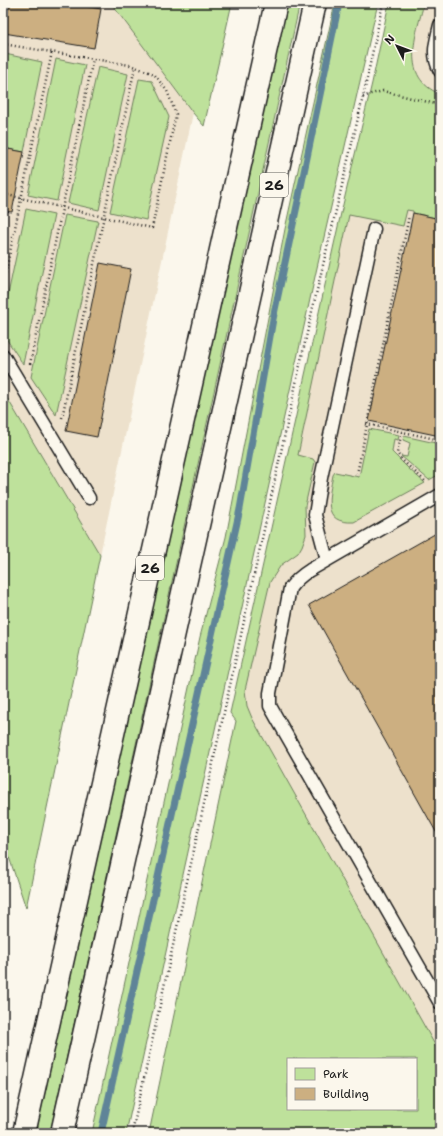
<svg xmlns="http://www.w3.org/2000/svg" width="443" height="1136" font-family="'Shantell Sans',sans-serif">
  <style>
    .built { fill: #ede1cc; fill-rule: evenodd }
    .green { fill: #bee19b; stroke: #6d7e5c; fill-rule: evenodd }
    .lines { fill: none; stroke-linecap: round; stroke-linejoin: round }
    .stream { stroke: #5e8498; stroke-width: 7 }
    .building { fill: #ccaf81; stroke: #1c1c1c }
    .lane-casing { stroke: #1c1c1c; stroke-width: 15 }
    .highway-casing { stroke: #1c1c1c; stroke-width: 25 }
    .path { stroke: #1c1c1c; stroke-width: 2.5; stroke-dasharray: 1 3; stroke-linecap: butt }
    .lane { stroke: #fbf7ec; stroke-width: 12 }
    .highway { stroke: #fbf7ec; stroke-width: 22 }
    .labels { text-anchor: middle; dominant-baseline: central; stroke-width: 3; stroke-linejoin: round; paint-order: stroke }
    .shield { fill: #fbf7ec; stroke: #5f5e5a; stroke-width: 1 }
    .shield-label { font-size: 14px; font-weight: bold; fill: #1c1c1c }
  </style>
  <rect width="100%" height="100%" fill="#fbf7ec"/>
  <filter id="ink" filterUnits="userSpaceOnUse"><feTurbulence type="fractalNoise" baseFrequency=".025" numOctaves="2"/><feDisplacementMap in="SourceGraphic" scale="8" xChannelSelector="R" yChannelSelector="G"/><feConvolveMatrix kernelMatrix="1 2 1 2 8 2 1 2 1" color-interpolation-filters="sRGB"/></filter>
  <g filter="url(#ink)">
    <!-- built -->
    <g class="built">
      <polygon points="3,3 111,3 193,113 100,555 3,391"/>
      <path d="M396 3H440V1133H149L263 591ZM288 1059H416V1109H288Z"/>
    </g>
    <!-- green -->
    <g class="green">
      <polygon points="111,3 232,3 204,126 193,113"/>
      <polygon points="283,3 300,3 50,1133 36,1133"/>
      <polygon points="335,3 378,3 316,272 126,1133 92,1133 200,637 226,537 285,229"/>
      <path d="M389 3H424C416 35 399 77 440 94V219L413 213V211L407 210 403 226 349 215 298 455 313 459 315 462 305 506 306 535 302 546 298 553 281 565 270 582 245 690 247 706 252 718 440 1054V1133H149L236 721 230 713 341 213 372 83ZM288 1059H416V1109H288Z"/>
      <polygon points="5,54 42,62 24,152 3,148 3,65"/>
      <polygon points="56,59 85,65 57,201 28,195"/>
      <polygon points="98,67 128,74 99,210 68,203"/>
      <polygon points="139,79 152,81 169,117 146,220 110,212"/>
      <polygon points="26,209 54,215 23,364 3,334 3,318"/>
      <polygon points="65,215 98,221 56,415 31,377"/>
      <polygon points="3,391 100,555 26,908 3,839"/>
      <path d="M369 429 399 435 398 440 394 439 392 452 409 469 425 483 354 522C321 524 329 497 333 475L335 472 359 477Z"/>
      <polygon points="404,436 440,444 440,474 429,480 401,456 407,457 410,443 403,440"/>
    </g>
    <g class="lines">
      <!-- stream -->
      <polyline class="stream" points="101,1133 240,509 273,319 298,201 339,3"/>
    </g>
    <!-- building -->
    <g class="building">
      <polygon points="9,3 68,3 101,9 94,48 4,33"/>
      <polygon points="3,148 24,152 12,212 3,211"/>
      <polygon points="413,213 440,219 440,436 369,421"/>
      <polygon points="100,263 131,269 97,437 66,431"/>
      <polygon points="440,531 440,839 309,605"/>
    </g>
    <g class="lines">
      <!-- lane casing -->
      <g class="lane-casing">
        <g id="lane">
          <path d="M440 25C436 43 431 53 440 71"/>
          <polyline points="3,355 89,498"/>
          <path d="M440 495 310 570C302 575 296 580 290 588L270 693V706L279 722 440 1003"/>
          <polyline points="327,560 315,515 321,478 374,229"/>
        </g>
      </g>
      <!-- highway casing -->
      <g class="highway-casing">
        <g id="highway">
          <polyline points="24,1133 276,3"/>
          <polyline points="62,1133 315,3"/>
        </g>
      </g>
      <!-- path -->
      <g class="path">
        <polyline points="3,44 130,65 154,74 167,91 176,114 152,228 3,194"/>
        <polyline points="363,97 371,94 383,91 440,105"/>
        <polyline points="3,285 52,52"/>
        <polyline points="30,364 93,59"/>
        <polyline points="62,418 135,67"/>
        <polyline points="366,424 440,440"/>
        <polyline points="402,432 397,453 402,460 426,482"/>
        <polyline points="357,474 409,216"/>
        <polyline points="132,1133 309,324 363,97 383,3"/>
      </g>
      <!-- lane -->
      <use href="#lane" class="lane"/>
      <!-- highway -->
      <use href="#highway" class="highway"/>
    </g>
  </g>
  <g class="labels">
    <!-- shield labels -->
    <g class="shield">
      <rect x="260" y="173" width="28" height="24" rx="3"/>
      <rect x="136" y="556" width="28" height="24" rx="3"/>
    </g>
    <g class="shield-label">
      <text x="274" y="185">26</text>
      <text x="150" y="568">26</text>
    </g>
  </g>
  <!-- margin -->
  <rect width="443" height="1136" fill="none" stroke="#fbf7ec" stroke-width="16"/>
  <rect x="8" y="8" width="427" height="1120" fill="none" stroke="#1c1c1c" stroke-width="1.5" filter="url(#ink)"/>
  <!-- legend -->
  <rect x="287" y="1058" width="130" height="52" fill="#fbf7ec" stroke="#a29f99"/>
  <rect x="295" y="1068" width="20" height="12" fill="#bee19b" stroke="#a29f99"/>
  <text x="323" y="1078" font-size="12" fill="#1c1c1c">Park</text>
  <rect x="295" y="1088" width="20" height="12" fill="#ccaf81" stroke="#a29f99"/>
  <text x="323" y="1098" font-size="12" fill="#1c1c1c">Building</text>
  <!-- north arrow -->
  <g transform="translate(397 46) rotate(312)" stroke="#fbf7ec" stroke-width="3" paint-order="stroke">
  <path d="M0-3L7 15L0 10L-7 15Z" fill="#1c1c1c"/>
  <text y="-6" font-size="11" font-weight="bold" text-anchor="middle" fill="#1c1c1c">N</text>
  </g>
</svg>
